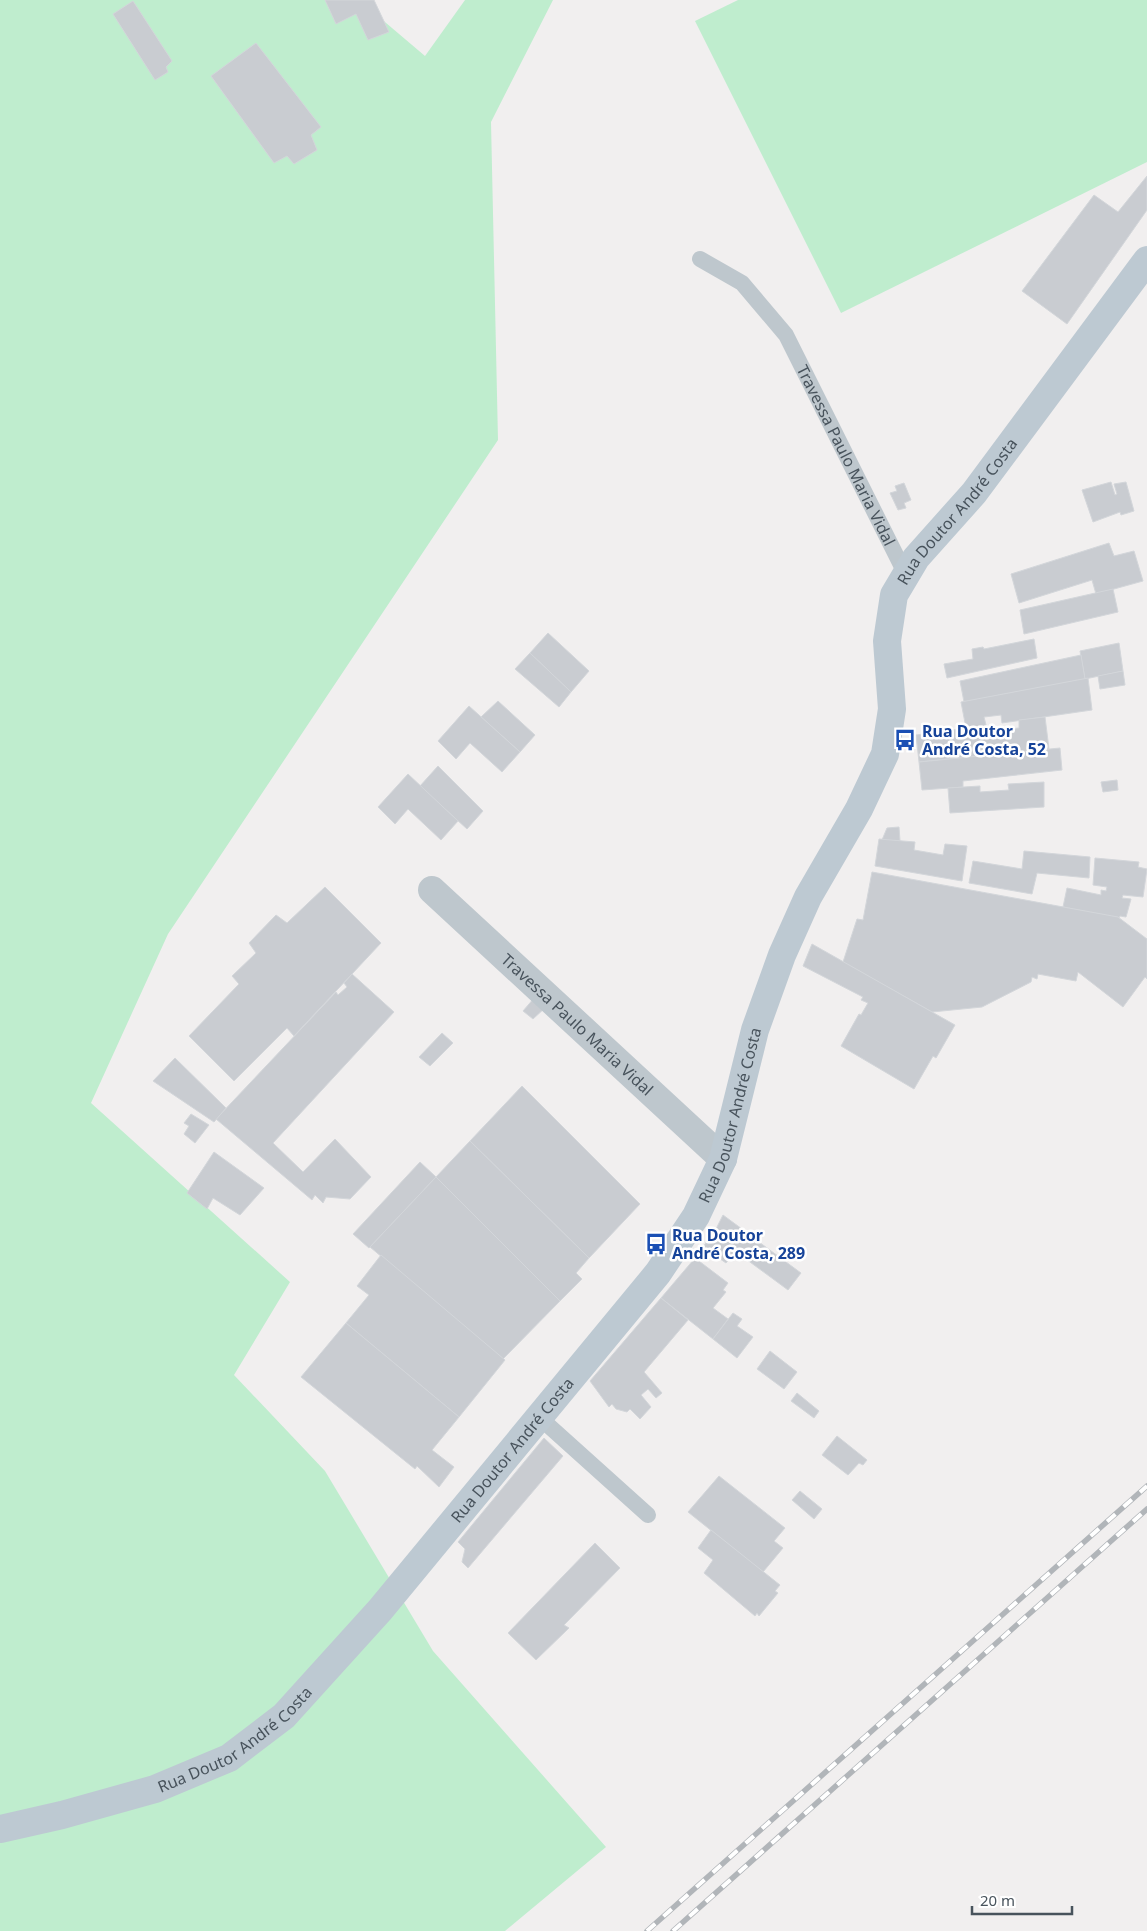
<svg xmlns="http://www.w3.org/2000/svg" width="1147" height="1931" font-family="'Noto Sans',sans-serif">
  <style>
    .green { fill: #bfedce }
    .building { fill: #c9ccd1; stroke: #d3d6da }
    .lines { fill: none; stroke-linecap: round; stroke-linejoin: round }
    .lane { stroke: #bec7cd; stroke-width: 16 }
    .street { stroke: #bec7cd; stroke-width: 28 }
    .secondary { stroke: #bdc9d2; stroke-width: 28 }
    .rail-casing { stroke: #b1b5b9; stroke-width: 5.5 }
    .rail { stroke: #fff; stroke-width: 4; stroke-dasharray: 11; stroke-linecap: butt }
    .labels { text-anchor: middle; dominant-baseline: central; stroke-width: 5; stroke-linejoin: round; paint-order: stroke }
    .street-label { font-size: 16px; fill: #48535c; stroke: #fff }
    .transit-label { font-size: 16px; font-weight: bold; fill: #164399; stroke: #fff; text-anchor: start }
  </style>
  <rect width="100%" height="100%" fill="#f1efef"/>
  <!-- green -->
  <g class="green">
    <polygon points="0,0 359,0 425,56 465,0 553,0 491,122 498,440 168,934 91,1103 290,1282 234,1375 325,1471 433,1651 606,1847 505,1931 0,1931"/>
    <polygon points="738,0 1147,0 1147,162 841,313 695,21"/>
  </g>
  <!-- building -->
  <g class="building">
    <polygon points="325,0 374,0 389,32 368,40 356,14 336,24"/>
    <polygon points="133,1 172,61 166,67 168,72 155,80 113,14"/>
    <polygon points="256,43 321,127 311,135 317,150 294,164 287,156 274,163 211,76"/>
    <polygon points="1147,176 1147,210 1067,324 1022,291 1094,195 1118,212"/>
    <polygon points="1111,482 1115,495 1117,494 1114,484 1126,482 1134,511 1121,515 1120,512 1093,522 1082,490"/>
    <polygon points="904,483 911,500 904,503 906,508 898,510 890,493 897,491 895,486"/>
    <polygon points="1109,543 1114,556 1134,551 1143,581 1096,594 1092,580 1019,603 1011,574"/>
    <polygon points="1113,589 1118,612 1024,634 1020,610"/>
    <polygon points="548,633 589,671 571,692 530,653"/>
    <polygon points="1034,639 1037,658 947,678 944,664 973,659 972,649 983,647 984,649"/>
    <polygon points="1119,643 1123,671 1085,679 1080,651"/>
    <polygon points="530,653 571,692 559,707 515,669"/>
    <polygon points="1081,655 1085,679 964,702 960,681"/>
    <polygon points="1123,671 1125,685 1100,689 1098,676"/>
    <polygon points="1088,678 1092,710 1002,723 1001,715 984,717 986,725 966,728 961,702"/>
    <polygon points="498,701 535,735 520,752 481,717"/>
    <polygon points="469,706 520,752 502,772 470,743 456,759 438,741"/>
    <polygon points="1045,717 1049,749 919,762 916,735 959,729 959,734 1019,728 1019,720"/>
    <polygon points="1060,748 1062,770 963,781 963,787 922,790 919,762"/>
    <polygon points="438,766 483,811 467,829 420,786"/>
    <polygon points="408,774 458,821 441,840 408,809 395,824 378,807"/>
    <polygon points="1117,780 1118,790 1103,792 1101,782"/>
    <polygon points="1044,782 1044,807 950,813 948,788 980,786 980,792 1009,790 1008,784"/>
    <polygon points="899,827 900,841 882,840 887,828"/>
    <polygon points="879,839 915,842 914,850 943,855 945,844 967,846 962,881 875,866"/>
    <polygon points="1024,851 1090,857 1089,878 1037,873 1032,894 969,883 973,861 1022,869"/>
    <polygon points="1095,858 1139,862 1138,867 1147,869 1143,897 1123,895 1122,898 1131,899 1126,917 1120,916 1119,918 1063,907 1067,888 1101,895 1101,890 1106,891 1107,887 1093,885"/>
    <polygon points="872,872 1118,917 1147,939 1147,979 1145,977 1123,1007 1078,972 1076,981 1038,974 1037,979 1032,977 1031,982 982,1007 932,1012 843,962 857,919 863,920"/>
    <polygon points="325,887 381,943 294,1036 287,1028 234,1081 189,1036 239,984 232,976 256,953 249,943 276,915 287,923"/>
    <polygon points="812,944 955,1025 936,1058 933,1056 914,1089 841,1046 859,1014 861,1015 868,1003 861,1000 863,997 803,966"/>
    <polygon points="352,974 394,1012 273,1143 303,1172 335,1139 371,1177 350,1199 326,1197 323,1203 315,1195 312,1200 216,1119 336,992 338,995 347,987 344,983"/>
    <polygon points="535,997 546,1007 533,1019 523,1011"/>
    <polygon points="442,1033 453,1043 430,1066 419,1057"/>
    <polygon points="175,1058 226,1108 214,1122 153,1081"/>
    <polygon points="522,1086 640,1204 589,1258 470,1141"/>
    <polygon points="191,1114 209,1125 195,1143 184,1134 189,1126 184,1123"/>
    <polygon points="470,1141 589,1258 576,1273 582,1279 560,1301 436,1177"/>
    <polygon points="214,1152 264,1188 240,1215 213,1198 207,1209 187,1193"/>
    <polygon points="420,1162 436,1177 369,1248 353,1234"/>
    <polygon points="436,1177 560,1301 503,1359 370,1247"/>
    <polygon points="723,1215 742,1229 731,1243 733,1244 744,1231 801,1273 788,1290 735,1251 726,1263 703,1247 717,1227"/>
    <polygon points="381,1255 505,1360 459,1417 346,1323 369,1295 357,1286"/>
    <polygon points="695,1258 728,1283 723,1290 726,1292 713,1308 728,1319 713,1339 661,1298"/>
    <polygon points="661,1298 688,1320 644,1372 662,1393 656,1398 648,1389 641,1395 651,1407 640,1419 630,1409 627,1412 616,1409 612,1404 609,1407 590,1381"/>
    <polygon points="733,1313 742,1319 737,1326 753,1337 737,1358 713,1339"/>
    <polygon points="346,1323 459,1417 432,1450 454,1467 439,1487 417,1466 415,1469 301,1377"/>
    <polygon points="770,1351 797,1372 784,1389 757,1369"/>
    <polygon points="797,1393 819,1411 814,1418 791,1401"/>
    <polygon points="837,1436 867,1460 863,1465 859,1463 848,1475 822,1455"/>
    <polygon points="544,1438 563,1456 468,1568 462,1562 465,1549 458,1542"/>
    <polygon points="719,1476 785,1528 774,1541 783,1548 763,1572 688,1512"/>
    <polygon points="800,1491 822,1509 814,1519 792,1500"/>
    <polygon points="711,1530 780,1585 775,1591 778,1593 759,1616 757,1613 755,1616 704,1573 713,1560 698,1548"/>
    <polygon points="595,1543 620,1568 564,1625 569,1628 536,1660 508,1633"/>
  </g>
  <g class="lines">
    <!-- lane -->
    <g class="lane">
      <path id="s1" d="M700 259 742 283 786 335 906 575"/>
      <polyline points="539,1417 648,1515"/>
    </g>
    <!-- street -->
    <path class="street" id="s2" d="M432 890 723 1159"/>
    <!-- secondary -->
    <path class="secondary" id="s3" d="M0 1829 62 1815 155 1789 229 1758 284 1716 380 1610 658 1273 696 1216 723 1159 755 1030 782 955 808 897 859 809 885 754 892 709 887 641 894 595 916 558 974 493 1147 260"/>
    <!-- rail casing -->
    <g class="rail-casing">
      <g id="rail">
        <polyline points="647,1931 1147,1486"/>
        <polyline points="673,1931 1147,1509"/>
      </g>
    </g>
    <!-- rail -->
    <use href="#rail" class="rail"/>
  </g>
  <!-- icons -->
  <defs>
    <g id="bus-bare" transform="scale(1.725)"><path d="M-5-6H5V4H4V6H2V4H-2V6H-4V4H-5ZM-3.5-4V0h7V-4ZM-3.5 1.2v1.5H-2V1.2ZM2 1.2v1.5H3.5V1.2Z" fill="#1a4fb4" stroke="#fff" stroke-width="2.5" paint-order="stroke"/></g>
  </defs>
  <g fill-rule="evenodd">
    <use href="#bus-bare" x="905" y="740"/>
    <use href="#bus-bare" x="656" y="1244"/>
  </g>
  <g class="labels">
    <!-- street labels -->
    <g class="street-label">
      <text stroke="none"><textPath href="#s1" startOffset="251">Travessa Paulo Maria Vidal</textPath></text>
      <text stroke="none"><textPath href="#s3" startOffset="1725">Rua Doutor André Costa</textPath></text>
      <text stroke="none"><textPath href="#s2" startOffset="198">Travessa Paulo Maria Vidal</textPath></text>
      <text stroke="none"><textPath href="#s3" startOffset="1065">Rua Doutor André Costa</textPath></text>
      <text stroke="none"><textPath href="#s3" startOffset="660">Rua Doutor André Costa</textPath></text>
      <text stroke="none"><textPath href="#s3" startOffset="255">Rua Doutor André Costa</textPath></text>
    </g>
    <!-- transit labels -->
    <g class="transit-label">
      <text x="922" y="731">Rua Doutor<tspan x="922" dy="18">André Costa, 52</tspan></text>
      <text x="672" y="1235">Rua Doutor<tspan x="672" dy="18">André Costa, 289</tspan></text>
    </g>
  </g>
  <!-- scale -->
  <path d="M972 1906v8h100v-8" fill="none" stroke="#48535c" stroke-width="2.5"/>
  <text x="980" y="1906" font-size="15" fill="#48535c" stroke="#ffffff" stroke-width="4" paint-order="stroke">20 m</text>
</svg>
